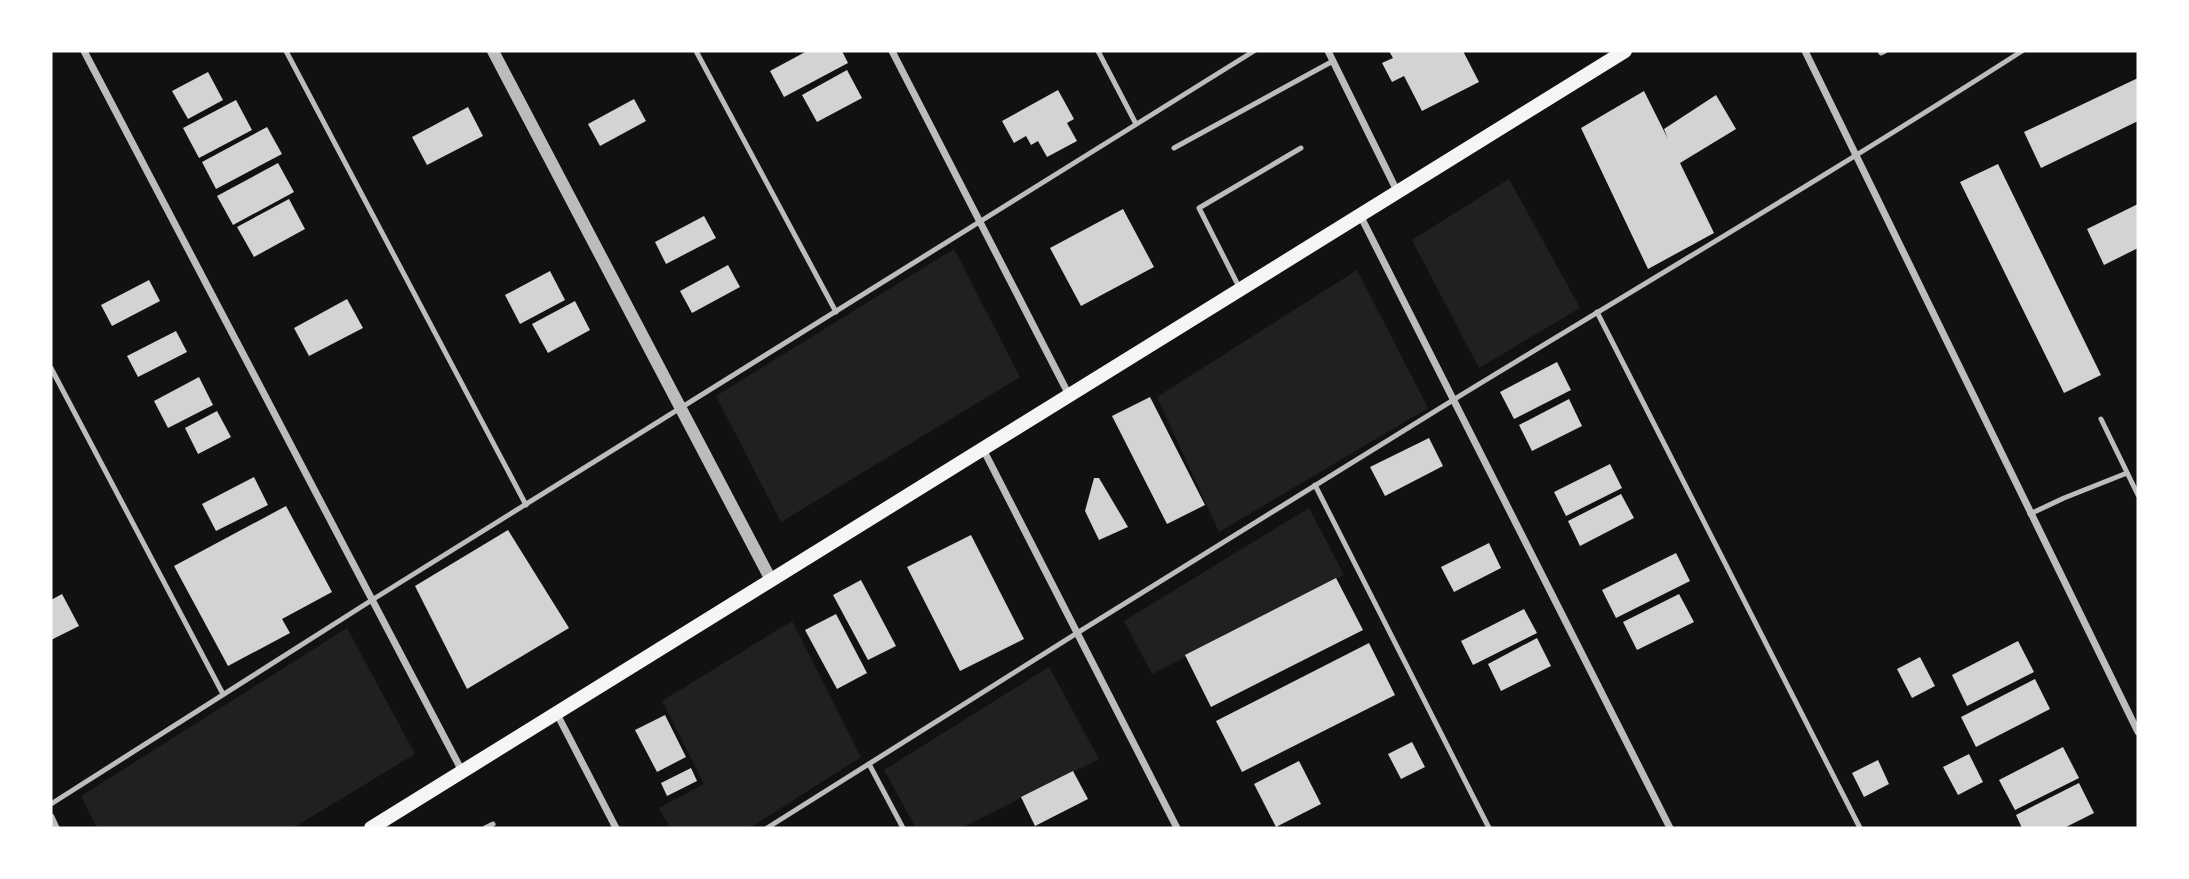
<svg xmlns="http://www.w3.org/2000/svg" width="2189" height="879" font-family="Merriweather,serif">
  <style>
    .green { fill: #202020 }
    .building { fill: #d3d3d3 }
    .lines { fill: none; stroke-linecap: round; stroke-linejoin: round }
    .service { stroke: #bcbcbc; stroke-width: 5 }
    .minor { stroke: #bcbcbc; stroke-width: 7 }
    .tertiary { stroke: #bcbcbc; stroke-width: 12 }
    .secondary { stroke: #f5f5f5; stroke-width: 14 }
  </style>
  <rect width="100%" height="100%" fill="#111"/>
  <!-- green -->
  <g class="green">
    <polygon points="1509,179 1580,308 1479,368 1412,240"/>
    <polygon points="954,249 1020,377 781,522 716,396"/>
    <polygon points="1357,270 1428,408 1219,532 1157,397"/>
    <polygon points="1309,508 1344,575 1152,674 1124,621"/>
    <polygon points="792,621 861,757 750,828 670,828 659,808 704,784 662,701"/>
    <polygon points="347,628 415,754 293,828 97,828 81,796"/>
    <polygon points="1049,667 1099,759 961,828 916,828 884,770"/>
  </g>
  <!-- building -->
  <g class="building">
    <polygon points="807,51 842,51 848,63 784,97 770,71"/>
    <polygon points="1389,51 1463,51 1479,82 1422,111 1404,76 1392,82 1382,63 1393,58"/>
    <polygon points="847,70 862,98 817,122 802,95"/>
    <polygon points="208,72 223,100 188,119 172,91"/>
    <polygon points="2138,78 2138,121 2041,168 2024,132"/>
    <polygon points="1058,90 1074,119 1067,123 1077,141 1047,157 1038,141 1031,145 1026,136 1014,143 1002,121"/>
    <polygon points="1644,91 1668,139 1664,129 1716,95 1736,129 1680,163 1714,233 1648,269 1581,128"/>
    <polygon points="634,99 646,121 600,146 588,124"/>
    <polygon points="236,100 252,130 199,158 183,128"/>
    <polygon points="468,107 483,136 427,165 412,137"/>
    <polygon points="267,127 282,154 216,189 202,162"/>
    <polygon points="278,163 294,192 233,225 217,196"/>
    <polygon points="1998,164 2101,375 2064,393 1960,182"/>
    <polygon points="289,199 305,229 254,257 237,227"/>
    <polygon points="2138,204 2138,248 2104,265 2087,229"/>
    <polygon points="1123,209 1154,267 1081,306 1050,248"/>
    <polygon points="704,216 716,238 666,264 655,242"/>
    <polygon points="728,265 740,287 692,313 680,291"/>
    <polygon points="550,271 565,300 520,324 505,295"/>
    <polygon points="149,280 160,301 112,326 101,305"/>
    <polygon points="347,299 363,328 309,356 294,328"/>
    <polygon points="575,301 590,330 548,353 532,324"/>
    <polygon points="176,331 187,352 138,377 127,356"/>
    <polygon points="1557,362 1571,390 1514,419 1500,392"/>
    <polygon points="199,377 213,405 168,428 154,401"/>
    <polygon points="1150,397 1205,505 1167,524 1112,416"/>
    <polygon points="1569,399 1582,426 1532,451 1519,425"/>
    <polygon points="217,411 231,437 198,454 185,428"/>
    <polygon points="1429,438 1443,466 1385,496 1370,467"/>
    <polygon points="1610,464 1622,488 1566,516 1554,492"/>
    <polygon points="254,477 268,505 216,531 202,504"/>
    <polygon points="1094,478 1099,478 1128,527 1099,540 1085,511"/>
    <polygon points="1621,494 1634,518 1580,546 1568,521"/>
    <polygon points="286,506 332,592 282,619 290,633 228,666 174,566"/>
    <polygon points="508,530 569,628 467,689 415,586"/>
    <polygon points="971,535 1024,639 960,671 907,567"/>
    <polygon points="1489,543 1501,568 1454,592 1441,567"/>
    <polygon points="1676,553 1690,581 1616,618 1602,590"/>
    <polygon points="1336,578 1363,630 1211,707 1185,655"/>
    <polygon points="861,580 896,646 868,660 833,595"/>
    <polygon points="62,594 79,626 51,640 51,600"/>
    <polygon points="1679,594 1694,622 1637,650 1623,622"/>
    <polygon points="1524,609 1537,633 1473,665 1461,641"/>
    <polygon points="836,614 867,673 837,689 805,630"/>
    <polygon points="1537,638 1551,666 1501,691 1488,664"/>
    <polygon points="2018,641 2034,672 1967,706 1952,675"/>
    <polygon points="1369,643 1395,695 1242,772 1216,721"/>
    <polygon points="1920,657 1935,686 1912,698 1897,669"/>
    <polygon points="2035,679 2050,709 1976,747 1961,717"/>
    <polygon points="665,715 686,757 657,772 635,730"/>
    <polygon points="1412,742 1425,767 1401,779 1388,754"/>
    <polygon points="2063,747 2079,778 2015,810 1999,780"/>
    <polygon points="1969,754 1983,782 1958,795 1943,767"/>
    <polygon points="1878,760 1889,784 1864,797 1852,773"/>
    <polygon points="1299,761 1321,804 1276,827 1254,784"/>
    <polygon points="691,768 697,781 667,796 661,783"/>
    <polygon points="1073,771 1088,799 1035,826 1021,797"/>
    <polygon points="2079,783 2094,813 2064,828 2022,828 2016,815"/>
  </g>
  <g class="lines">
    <!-- service -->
    <g class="service">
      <polyline points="286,51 526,505"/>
      <polyline points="696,51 836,312"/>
      <polyline points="1098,51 1136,124"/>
      <polyline points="1880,51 1881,53 1885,51"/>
      <polyline points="1174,148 1333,61"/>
      <polyline points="1240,289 1199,208 1301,148"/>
      <polyline points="1597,312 1860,828"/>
      <polyline points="51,368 223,694"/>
      <polyline points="2101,419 2138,495"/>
      <polyline points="1315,485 1489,828"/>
      <polyline points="2030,514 2064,498 2127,473"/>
      <polyline points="869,764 903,828"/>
      <polyline points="51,804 372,600 1254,51"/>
      <polyline points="485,828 493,824"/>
      <path d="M767 828C995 684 1223 541 1453 400 1643 284 1835 171 2022 51"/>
    </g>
    <!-- minor -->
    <g class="minor">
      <polyline points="84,51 462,771"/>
      <polyline points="892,51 1069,395"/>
      <polyline points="1328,51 1397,191"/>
      <polyline points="1805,51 2138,732"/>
      <polyline points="1360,215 1670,828"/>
      <polyline points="983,449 1177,828"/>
      <polyline points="557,714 616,828"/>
      <polyline points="51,817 56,828"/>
    </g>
    <!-- tertiary -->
    <polyline class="tertiary" points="493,51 771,580"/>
    <!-- secondary -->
    <polyline class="secondary" points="371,828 1625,51"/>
  </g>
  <!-- border -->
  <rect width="2189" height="879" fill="none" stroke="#ffffff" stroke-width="105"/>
</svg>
